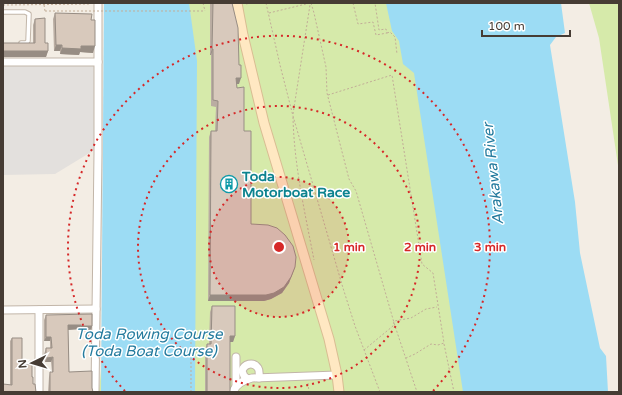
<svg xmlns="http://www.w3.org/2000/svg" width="622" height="395" font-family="'Varela Round',sans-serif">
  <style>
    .green { fill: #d6eaaa }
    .parking { fill: #e3e0dd }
    .water { fill: #9cdcf4 }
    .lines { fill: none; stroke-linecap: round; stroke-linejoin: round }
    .lane-casing { stroke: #c2b6a9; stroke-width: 5.5 }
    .street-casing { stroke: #c2b6a9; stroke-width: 9 }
    .secondary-casing { stroke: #d9bd93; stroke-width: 11 }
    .path { stroke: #c2ad97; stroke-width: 1; stroke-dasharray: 2 2; stroke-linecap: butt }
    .lane { stroke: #fff; stroke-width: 3.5 }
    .street { stroke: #fff; stroke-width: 7 }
    .secondary { stroke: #ffe8c2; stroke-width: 9 }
    .path-bridge { stroke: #c2ad97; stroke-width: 1; stroke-dasharray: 2 2; stroke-linecap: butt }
    .wall { fill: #baada2 }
    .shaded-wall { fill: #978d84 }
    .building { fill: #d8c9bc; stroke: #978d84 }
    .ring { fill: none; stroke: #d62828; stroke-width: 2; stroke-dasharray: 2 4 }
    .labels { text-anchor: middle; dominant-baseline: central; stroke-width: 3; stroke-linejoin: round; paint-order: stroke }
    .culture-label { font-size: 14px; font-weight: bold; fill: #0d838f; stroke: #fff; text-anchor: start }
    .water-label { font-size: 15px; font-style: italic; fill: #247b9e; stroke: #fff }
    .centre { fill: #d62828; stroke: #fff; stroke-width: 2 }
    .ring-label { font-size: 12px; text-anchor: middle; font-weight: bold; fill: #d62828; stroke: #fff; stroke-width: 3; stroke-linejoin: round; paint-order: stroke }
  </style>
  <rect width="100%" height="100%" fill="#f3ede4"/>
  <!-- green -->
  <g class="green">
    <polygon points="108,3 469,3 515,392 99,392 102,360"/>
    <polygon points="589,3 619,3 619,172 599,38"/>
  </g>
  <!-- parking -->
  <polygon class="parking" points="3,66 95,66 96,149 55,174 3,175"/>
  <!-- water -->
  <g class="water">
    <polygon points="104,3 189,3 197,61 195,392 101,392"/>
    <polygon points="386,3 561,3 565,33 556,37 550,45 575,202 580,253 600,348 606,356 608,392 463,392 414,73 403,64 399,41 392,31"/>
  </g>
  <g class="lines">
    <!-- lane casing -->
    <g class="lane-casing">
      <polyline id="lane" points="3,12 25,12 29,14 28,41 26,43 21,43"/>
    </g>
    <!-- street casing -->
    <g class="street-casing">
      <g id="street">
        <polyline points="3,62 98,62"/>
        <polyline points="3,310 96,309"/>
        <polyline points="39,310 39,392"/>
        <polyline points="236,357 236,386"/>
        <path d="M248 379 244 376 242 371C244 364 253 361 258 368 260 371 259 375 259 378"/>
        <polyline points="95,392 98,153 98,3"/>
        <path d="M233 392C236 384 244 380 252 378L337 375"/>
      </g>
    </g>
    <!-- secondary casing -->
    <g class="secondary-casing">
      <polyline id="secondary" points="237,3 243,35 264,123 329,339 337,375 339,392"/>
    </g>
    <!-- path -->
    <g class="path">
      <polyline points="203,3 205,11"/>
      <polyline points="266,3 280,65 293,116 343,288 355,326 380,392"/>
      <polyline points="311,3 314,13 326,67 327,93 349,179 356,191 395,326 417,392"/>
      <polyline points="312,3 318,3"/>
      <polyline points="353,3 358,24 373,22 376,35 387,33 386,29 379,30 375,3"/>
      <polyline points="246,4 251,3"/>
      <polyline points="3,5 90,4"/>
      <polyline points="44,5 45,11"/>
      <polyline points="269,13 310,3"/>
      <polyline points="387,33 390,32 395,37 397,54"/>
      <polyline points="328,95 392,75 422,264 433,273 444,343 438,345 431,344 415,354 406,358"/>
      <polyline points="293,114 310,5"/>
      <path d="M293 117C294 165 305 213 314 260"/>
      <polyline points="444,344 454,392"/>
      <polyline points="364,350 393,326 394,321 411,318 426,309 437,307"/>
      <polyline points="308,383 309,392"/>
      <polyline points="191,392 191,334"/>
    </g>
    <!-- lane -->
    <use href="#lane" class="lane"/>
    <!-- street -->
    <use href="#street" class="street"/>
    <!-- secondary -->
    <use href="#secondary" class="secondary"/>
    <!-- path-bridge -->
    <polyline class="path-bridge" points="45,11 205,11"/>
  </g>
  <!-- wall -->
  <g class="wall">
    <polygon points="210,3 232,3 239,84 237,84 237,88 244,131 251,224 295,267 289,283 282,293 271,299 264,301 208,301 209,137 211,131 215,131 216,107 211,106 211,55 210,55"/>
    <polygon points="55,13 91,20 93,53 80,52 79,55 60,54 60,51 54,51 53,19"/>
    <polygon points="35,19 48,51 46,57 33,43 33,25"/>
    <polygon points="212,306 235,336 233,342 230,342 230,392 205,392 205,350 207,344 209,344 210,312"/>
    <polygon points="46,315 92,326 91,331 80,331 80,329 68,330 69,372 92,388 93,392 48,392 49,377 50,372 52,372 51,362 45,362 45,361 44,361 44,354 46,348 50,348 50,341 44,341 44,320"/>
    <polygon points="12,338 22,365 32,377 33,384 10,385 10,341"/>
  </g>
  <!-- shaded-wall -->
  <g class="shaded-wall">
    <polygon points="56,45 62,45 60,51 54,51"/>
    <polygon points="81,46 95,46 93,53 80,52 79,55 60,54 62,48"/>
    <polygon points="212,49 213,49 211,55 210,55"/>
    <polygon points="3,51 48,51 46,57 3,57"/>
    <polygon points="236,78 241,78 239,84 234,84"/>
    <polygon points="295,267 289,283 282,293 271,299 264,301 208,301 210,295"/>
    <polygon points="68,325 81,325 80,329 67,330"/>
    <polygon points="81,326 92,326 91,331 80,331"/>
    <polygon points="230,336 235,336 233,342 228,342"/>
    <polygon points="46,337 51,337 50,341 44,341"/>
    <polygon points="53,357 51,362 45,362 47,358"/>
  </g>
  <!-- building -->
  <g class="building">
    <polygon points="213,3 232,3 238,28 239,65 241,65 241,78 236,78 237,88 244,87 244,131 251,131 251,224 268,225 277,228 285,235 293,246 296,257 295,267 291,277 284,287 274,293 266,295 210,295 211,131 217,131 218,101 213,100 213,49 212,49"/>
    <polygon points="55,13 92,14 91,20 95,20 95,46 81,46 81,49 62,48 62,45 56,45"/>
    <polygon points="45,18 45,43 48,43 48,51 3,51 3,43 35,43 35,19"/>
    <polygon points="212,306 235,306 235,336 230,336 230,392 207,392 207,344 211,344"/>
    <polygon points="92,314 92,326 81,326 81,325 68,325 68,326 69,372 92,371 92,388 93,392 50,392 50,372 53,372 53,357 47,358 46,356 46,348 52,348 51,337 46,337 46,315"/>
    <polygon points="12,338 22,338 22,365 32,364 32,377 33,377 33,384 35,384 36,392 3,392 3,384 12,385"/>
  </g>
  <!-- distance rings -->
  <circle cx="279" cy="247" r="70" fill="#d62828" fill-opacity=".12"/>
  <g class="ring">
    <circle cx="279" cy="247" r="70"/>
    <circle cx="279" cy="247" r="141"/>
    <path d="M125 391A211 211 0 1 1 433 391"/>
  </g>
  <!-- icons -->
  <defs>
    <g id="building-ring" transform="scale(0.9)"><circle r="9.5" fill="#fff" stroke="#0f9aa8" stroke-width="1.5"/><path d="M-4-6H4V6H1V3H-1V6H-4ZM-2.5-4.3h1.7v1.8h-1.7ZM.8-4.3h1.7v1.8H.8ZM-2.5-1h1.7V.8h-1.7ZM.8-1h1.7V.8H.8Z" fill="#0f9aa8"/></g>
  </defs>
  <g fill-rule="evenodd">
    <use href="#building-ring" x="229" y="184"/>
  </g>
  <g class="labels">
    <!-- culture labels -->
    <g class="culture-label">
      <text x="242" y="176">Toda<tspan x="242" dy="16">Motorboat Race</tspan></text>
    </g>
    <!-- water labels -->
    <g class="water-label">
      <text transform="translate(493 174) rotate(-96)">Arakawa River</text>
      <text x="149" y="334">Toda Rowing Course<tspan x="149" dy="17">(Toda Boat Course)</tspan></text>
    </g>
  </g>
  <circle cx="279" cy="247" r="6" class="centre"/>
  <g class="ring-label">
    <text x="349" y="251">1 min</text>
    <text x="420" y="251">2 min</text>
    <text x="490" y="251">3 min</text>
  </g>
  <!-- border -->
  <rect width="622" height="395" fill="none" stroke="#463c34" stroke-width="8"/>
  <!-- north arrow -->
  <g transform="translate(32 363) rotate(265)" stroke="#ffffff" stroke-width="3" paint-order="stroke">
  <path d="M0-3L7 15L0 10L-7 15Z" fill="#463c34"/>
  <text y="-6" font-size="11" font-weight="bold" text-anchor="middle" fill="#463c34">N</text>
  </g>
  <!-- scale -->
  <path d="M482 30v6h88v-6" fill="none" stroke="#463c34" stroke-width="2"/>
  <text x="488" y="30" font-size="12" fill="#463c34" stroke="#ffffff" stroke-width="3" paint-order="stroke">100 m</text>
</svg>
